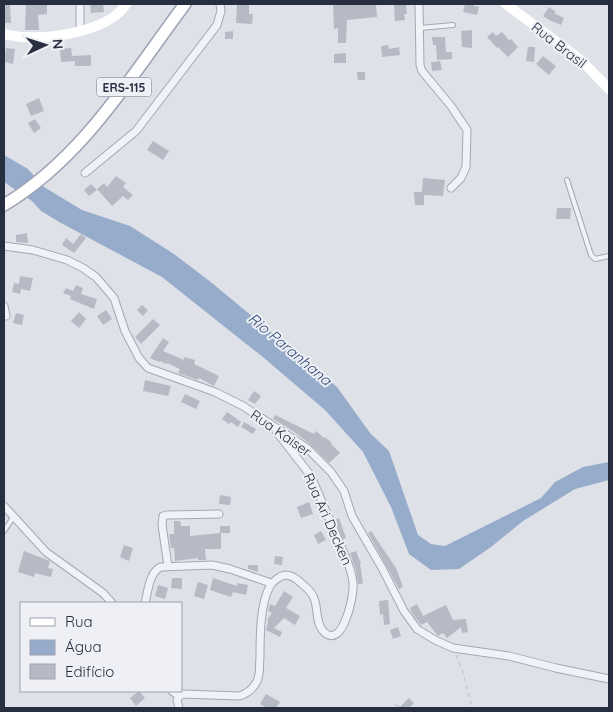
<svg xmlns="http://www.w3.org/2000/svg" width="613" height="712" font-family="Quicksand,sans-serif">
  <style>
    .water { fill: #97acca }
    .building { fill: #b5bac5 }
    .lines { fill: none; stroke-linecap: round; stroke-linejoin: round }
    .lane-casing { stroke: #a3a8b2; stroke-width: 6 }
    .street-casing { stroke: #a3a8b2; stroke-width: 9 }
    .primary-casing { stroke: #9da4b5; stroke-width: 14 }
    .path { stroke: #bcbfc7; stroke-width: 1; stroke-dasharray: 4 4; stroke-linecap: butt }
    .lane { stroke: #f1f2f7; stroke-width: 4 }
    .street { stroke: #f1f2f7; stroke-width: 7 }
    .secondary { stroke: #fff; stroke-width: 10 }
    .primary { stroke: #fff; stroke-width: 11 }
    .labels { text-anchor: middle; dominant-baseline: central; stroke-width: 4; stroke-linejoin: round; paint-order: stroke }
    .shield { fill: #eef0f6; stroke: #636877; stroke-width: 1 }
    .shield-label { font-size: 12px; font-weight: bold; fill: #272e40 }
    .street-label { font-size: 14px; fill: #272e40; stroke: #eef0f6 }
    .water-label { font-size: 15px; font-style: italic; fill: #2f4976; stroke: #eef0f6 }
  </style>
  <rect width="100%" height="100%" fill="#dee1e8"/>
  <!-- water -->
  <polygon class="water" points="4,155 28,169 44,187 82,210 130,226 174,254 212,283 337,387 370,433 389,451 418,535 431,544 445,546 541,498 555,482 583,467 609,462 609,480 575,489 523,521 491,547 459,569 431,570 409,554 391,507 363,452 325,410 264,358 162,277 61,223 41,211 32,201 4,182"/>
  <!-- building -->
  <g class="building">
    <polygon points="4,4 10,4 11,23 4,23"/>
    <polygon points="26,4 47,4 47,14 38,15 39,30 25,30"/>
    <polygon points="90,4 103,4 104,12 91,13"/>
    <polygon points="237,4 249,4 249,14 253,14 252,24 236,23"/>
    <polygon points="333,4 376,4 377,17 347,20 346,43 338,43 338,28 334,29"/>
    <polygon points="394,4 406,4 407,14 404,14 405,20 395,21"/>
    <polygon points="465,4 474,4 474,6 479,7 477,15 463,12"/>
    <polygon points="549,7 556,12 554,13 564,18 561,25 549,20 543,16"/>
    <polygon points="472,30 472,48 462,47 461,31"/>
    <polygon points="233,31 233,39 225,39 225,32"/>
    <polygon points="493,32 496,36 502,32 509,40 511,39 518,47 508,57 498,47 497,48 487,37"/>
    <polygon points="432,37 445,37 446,52 452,52 452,59 437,60 436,45 433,45"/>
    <polygon points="388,45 389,49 399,47 400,55 382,57 381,46"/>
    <polygon points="528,47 535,47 534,62 526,61"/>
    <polygon points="6,48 15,49 13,64 4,62"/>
    <polygon points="71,48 72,56 91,55 91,66 75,66 75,61 61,62 60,49"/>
    <polygon points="346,53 346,63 334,63 334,54"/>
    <polygon points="543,56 556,66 549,75 536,64"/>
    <polygon points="440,61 442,70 432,71 431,62"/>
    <polygon points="357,72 365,72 365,80 358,80"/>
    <polygon points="39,98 44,111 31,116 26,104"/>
    <polygon points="35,119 41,128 34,133 28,123"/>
    <polygon points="153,141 169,151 163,160 147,150"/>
    <polygon points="116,176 126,183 123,187 133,195 128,200 123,196 112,206 97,189 104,183 107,187"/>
    <polygon points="423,178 445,180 443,196 424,195 424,205 415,205 414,192 422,192"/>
    <polygon points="91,184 97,190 89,196 84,190"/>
    <polygon points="557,208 571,208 570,219 556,219"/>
    <polygon points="27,233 28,243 16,242 16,235"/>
    <polygon points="81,234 86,238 74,253 62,245 66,238 73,244"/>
    <polygon points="20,276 33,278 30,291 21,289 20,294 12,292 14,283 19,284"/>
    <polygon points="76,285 83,288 81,294 97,299 94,309 70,299 71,296 63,293 66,288 73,291"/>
    <polygon points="142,305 148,310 143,316 137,310"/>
    <polygon points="106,310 112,319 103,325 97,316"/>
    <polygon points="79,312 86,319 79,328 71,321"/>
    <polygon points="16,313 24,315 22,325 13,323"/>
    <polygon points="153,319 160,325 141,344 135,337"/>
    <polygon points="163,338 169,342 163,351 184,360 184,357 195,360 194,364 219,376 214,386 199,378 198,380 178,373 180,369 167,363 166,364 160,361 159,362 150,358"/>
    <polygon points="145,380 171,386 168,396 143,391"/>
    <polygon points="254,391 261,396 255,404 248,400"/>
    <polygon points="185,394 200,401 196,409 181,402"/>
    <polygon points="227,412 241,422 238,427 231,422 229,424 222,419"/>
    <polygon points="275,415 314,434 316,431 324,438 325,437 332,443 331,444 340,453 329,463 310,444 293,431 273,419"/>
    <polygon points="244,422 256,429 253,434 241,427"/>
    <polygon points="220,495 231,497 230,505 219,504"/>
    <polygon points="309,502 313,514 301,518 297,507"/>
    <polygon points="339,518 346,538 343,539 335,520"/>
    <polygon points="174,521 180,521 181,526 190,526 190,536 220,533 220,526 230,526 230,533 221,533 221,549 205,549 206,560 198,560 198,558 175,561 174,548 171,548 169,534 174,534"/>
    <polygon points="321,531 326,540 318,544 314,535"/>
    <polygon points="371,531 396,568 403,587 399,589 368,533"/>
    <polygon points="124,545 133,548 129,561 120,557"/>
    <polygon points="24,551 50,561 48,568 53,569 51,577 35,573 34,577 18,572"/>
    <polygon points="356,551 361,564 360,564 363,583 361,584 358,584 356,571 350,553"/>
    <polygon points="275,556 283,557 282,565 274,564"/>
    <polygon points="248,565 258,565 258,572 248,569"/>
    <polygon points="172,578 182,578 182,589 171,588"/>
    <polygon points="213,578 237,586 237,583 248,585 246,595 233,592 231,597 210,590"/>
    <polygon points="198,582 208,585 204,599 194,596"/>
    <polygon points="158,585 168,588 165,599 155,596"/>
    <polygon points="284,591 293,597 286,608 300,616 295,625 284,618 274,628 282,632 280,637 266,630 268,622 267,620 272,613 268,611 270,604 275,606"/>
    <polygon points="388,600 390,624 384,625 383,614 380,615 379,601"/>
    <polygon points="417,604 423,616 446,605 453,620 466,619 468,632 462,633 461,627 447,638 443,633 438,636 427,622 421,625 412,613 410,608"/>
    <polygon points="398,627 401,636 393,639 390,630"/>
    <polygon points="139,691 145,698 136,706 130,698"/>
    <polygon points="266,694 280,702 276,708 267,708 260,704"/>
    <polygon points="409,698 414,703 409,708 399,708"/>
  </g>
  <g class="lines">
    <!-- lane casing -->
    <g class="lane-casing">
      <g id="lane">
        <polyline points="420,28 453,25"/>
        <polyline points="567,180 591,255 595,259 609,256"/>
        <polyline points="4,531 14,516"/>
      </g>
    </g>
    <!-- street casing -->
    <g class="street-casing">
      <g id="street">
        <polyline points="419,4 420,65 422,71 451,106 467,130 466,167 461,178 451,188"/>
        <polyline points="80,30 80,4"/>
        <polyline points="85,173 136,131 217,25 221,11 220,4"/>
        <polyline points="4,246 33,250 67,260 83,268 96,277 114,298 125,331 139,358 148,368 215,392 243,406 307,448 331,472 344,491 352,516 382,568 404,611 417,629 435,640 453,648 509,656 556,668 609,679"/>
        <polyline points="4,306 6,316"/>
        <polyline points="4,506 46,552 103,593 112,603"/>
        <polyline points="168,566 162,525 163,516 167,515 219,514"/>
        <path d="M145 603C148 592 149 572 161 567L212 565 230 569 271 583"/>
        <polyline points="172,691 179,696"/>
        <path d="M179 708 177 700 179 696 183 694 239 696C246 694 252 690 256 683 261 676 259 665 260 657 260 636 260 604 270 586 273 581 280 576 285 575 292 575 297 579 301 583 307 588 313 593 315 601 318 612 316 625 325 633 343 647 352 600 353 589 354 580 351 572 348 563L311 476 276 431"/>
      </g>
    </g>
    <!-- primary casing -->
    <g class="primary-casing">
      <path id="primary" d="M4 205C83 158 131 76 185 4"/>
    </g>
    <!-- path -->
    <g class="path">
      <polyline points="456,655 463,672 472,708"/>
      <polyline points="397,708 396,703 401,708"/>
    </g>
    <!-- lane -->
    <use href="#lane" class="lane"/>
    <!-- street -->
    <use href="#street" class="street"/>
    <!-- secondary -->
    <g class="secondary">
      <polyline points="506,4 582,61 609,89"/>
      <path d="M4 34C10 35 17 37 23 37 52 39 110 31 126 4"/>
    </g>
    <!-- primary -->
    <use href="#primary" class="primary"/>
  </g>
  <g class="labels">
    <!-- shield labels -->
    <rect class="shield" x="96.5" y="77.5" width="55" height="19" rx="4"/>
    <g class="shield-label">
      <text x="124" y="87">ERS-115</text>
    </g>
    <!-- street labels -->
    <g class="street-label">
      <text transform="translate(559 45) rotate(38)">Rua Brasil</text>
      <text transform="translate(281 433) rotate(35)">Rua Kaiser</text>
      <text transform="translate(328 519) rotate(66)">Rua Ari Decken</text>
    </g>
    <!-- water labels -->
    <g class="water-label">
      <text transform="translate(290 349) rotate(40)">Rio Paranhana</text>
    </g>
  </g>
  <!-- border -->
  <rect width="613" height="712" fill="none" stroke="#272e40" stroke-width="10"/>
  <!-- legend -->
  <rect x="20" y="602" width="162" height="90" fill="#eef0f6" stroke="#9ea2ad"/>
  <rect x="30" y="618" width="25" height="8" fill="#ffffff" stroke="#9ea2ad"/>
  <text x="65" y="627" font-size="15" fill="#272e40">Rua</text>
  <rect x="30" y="640" width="25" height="15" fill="#97acca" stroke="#9ea2ad"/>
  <text x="65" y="652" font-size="15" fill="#272e40">Água</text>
  <rect x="30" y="664" width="25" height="15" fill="#b5bac5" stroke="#9ea2ad"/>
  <text x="65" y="677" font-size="15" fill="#272e40">Edifício</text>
  <!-- north arrow -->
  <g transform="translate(45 45) rotate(86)" stroke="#eef0f6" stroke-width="4" paint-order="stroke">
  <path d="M0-4L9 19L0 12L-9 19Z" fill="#272e40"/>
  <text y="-8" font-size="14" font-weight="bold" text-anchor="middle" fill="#272e40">N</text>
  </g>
</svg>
